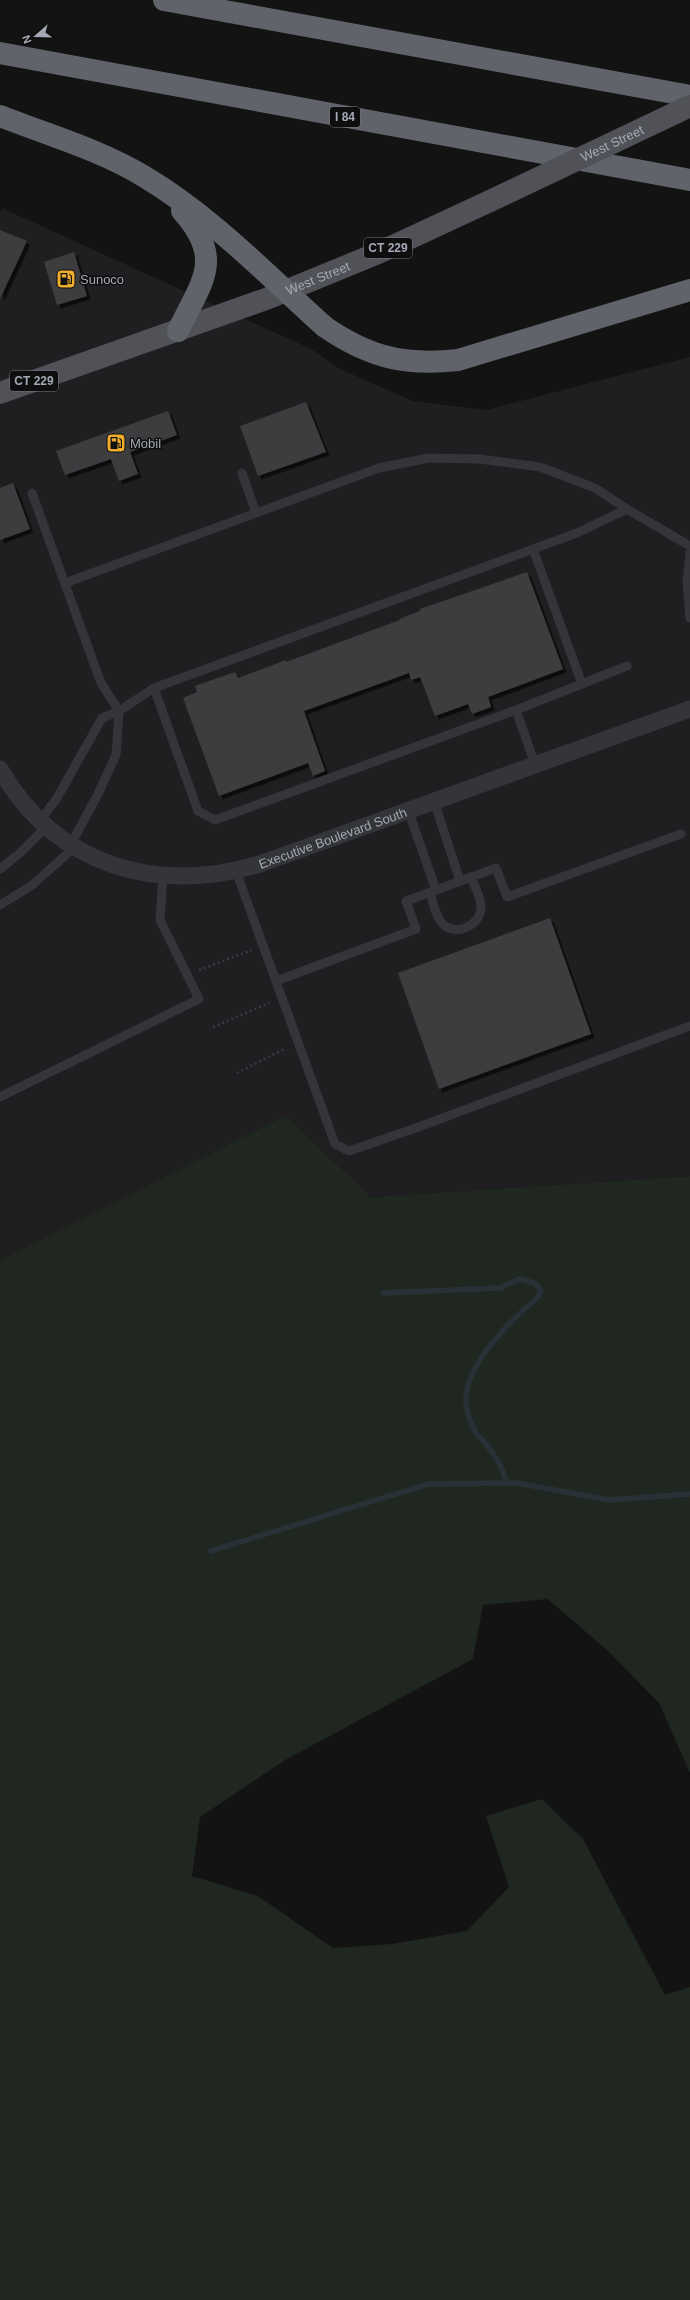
<svg xmlns="http://www.w3.org/2000/svg" width="690" height="2300" font-family="Helvetica,sans-serif">
  <style>
    .built { fill: #1f1f21 }
    .green { fill: #1f2720 }
    .lines { fill: none; stroke-linecap: round; stroke-linejoin: round }
    .stream { stroke: #293138; stroke-width: 5.5 }
    .building { fill: #3d3e41; filter: url(#shadow) }
    .path { stroke: #3a3b40; stroke-width: 2.5; stroke-dasharray: 2 3; stroke-linecap: butt }
    .lane { stroke: #343539; stroke-width: 9 }
    .street { stroke: #343539; stroke-width: 17 }
    .primary { stroke: #505258; stroke-width: 22 }
    .highway { stroke: #60636a; stroke-width: 22 }
    .primary-bridge { stroke: #505258; stroke-width: 22 }
    .labels { text-anchor: middle; dominant-baseline: central; stroke-width: 3; stroke-linejoin: round; paint-order: stroke }
    .shield { fill: #0e0e0f; stroke: #777a83; stroke-width: 1 }
    .shield-label { font-size: 12px; font-weight: bold; fill: #a4a9b5 }
    .street-label { font-size: 13px; fill: #a4a9b5; stroke: #0e0e0f }
    .poi-label { font-size: 13px; fill: #a4a9b5; stroke: #0e0e0f; text-anchor: start }
  </style>
  <defs>
    <filter id="shadow"><feDropShadow dx="3.5" dy="3.5" stdDeviation="0" flood-color="#0009"/></filter>
  </defs>
  <rect width="100%" height="100%" fill="#131314"/>
  <!-- built -->
  <polygon class="built" points="2,208 311,349 340,369 413,401 486,410 690,357 690,1176 371,1197 286,1117 0,1260 0,212"/>
  <!-- green -->
  <polygon class="green" points="286,1116 371,1197 690,1176 690,1773 659,1703 608,1651 548,1599 483,1605 473,1659 285,1760 200,1817 192,1876 258,1896 333,1948 392,1944 467,1931 509,1887 486,1816 542,1799 583,1839 665,1995 690,1987 690,2300 0,2300 0,1260"/>
  <g class="lines">
    <!-- stream -->
    <g class="stream">
      <path d="M383 1293 500 1288 519 1279 535 1283 541 1291 537 1298C511 1320 469 1361 466 1396 465 1407 470 1422 475 1431 477 1436 482 1439 485 1443 495 1455 503 1468 507 1483"/>
      <polyline points="211,1551 428,1484 517,1483 609,1500 690,1494"/>
    </g>
  </g>
  <!-- building -->
  <g class="building">
    <polygon points="0,230 27,241 0,299"/>
    <polygon points="74,252 87,296 57,305 44,262"/>
    <polygon points="306,402 326,452 258,476 240,426"/>
    <polygon points="168,411 177,435 130,452 138,474 119,481 111,459 65,475 56,451"/>
    <polygon points="13,483 30,529 0,540 0,488"/>
    <polygon points="527,572 563,669 488,697 491,707 472,714 468,704 435,716 420,677 411,680 409,673 304,711 325,771 313,776 308,763 219,796 183,698 197,692 195,686 235,672 238,678 286,660 286,662 400,620 399,619 420,611 420,609"/>
    <polygon points="550,918 591,1034 439,1089 398,973"/>
  </g>
  <g class="lines">
    <!-- path -->
    <g class="path">
      <polyline points="199,970 252,950"/>
      <polyline points="213,1027 269,1003"/>
      <polyline points="237,1073 286,1048"/>
    </g>
    <!-- lane -->
    <g class="lane">
      <polyline points="242,473 256,513"/>
      <polyline points="32,493 101,683 119,711 154,688 577,533 627,509 690,546"/>
      <polyline points="533,549 582,684"/>
      <polyline points="690,553 687,582 690,618"/>
      <polyline points="65,583 379,468 429,458 479,459 540,467 595,488 627,509"/>
      <polyline points="154,688 198,811 215,820 516,710"/>
      <polyline points="535,764 516,710 627,666"/>
      <polyline points="434,801 460,881"/>
      <polyline points="408,810 436,890"/>
      <polyline points="40,821 57,798 102,718 119,711 116,755 98,794 71,844"/>
      <polyline points="0,869 19,854 46,827"/>
      <polyline points="236,871 335,1144 349,1151 413,1129 690,1026"/>
      <path d="M430 892C433 902 436 920 445 926 460 936 482 923 481 906 481 897 474 886 471 877"/>
      <polyline points="0,905 31,886 75,847"/>
      <polyline points="276,981 416,929 406,901 496,868 507,897 681,834"/>
      <polyline points="0,1097 199,999 160,920 163,876"/>
    </g>
    <!-- street -->
    <path class="street" id="s1" d="M0 769C56 866 156 895 260 864L690 709"/>
    <!-- primary -->
    <path class="primary" id="s2" d="M0 393 266 299 378 253 490 201"/>
    <!-- highway -->
    <g class="highway">
      <polyline points="164,0 690,96"/>
      <polyline points="0,53 690,180"/>
      <path d="M0 116C48 135 101 150 145 177 212 217 267 275 325 327 369 357 404 366 458 360L690 290"/>
      <path d="M178 331C202 281 225 259 182 211"/>
    </g>
    <!-- primary-bridge -->
    <path class="primary-bridge" id="s3" d="M490 201 690 106"/>
  </g>
  <!-- icons -->
  <defs>
    <g id="fuel-square" transform="scale(1)"><rect x="-9" y="-9" width="18" height="18" rx="4" fill="#f0ad2e" stroke="#0e0e0f"/><path d="M-5.5-6h7V0h2V4h1.3V-2.5L3-4.5l.8-.8L6-3V5H2.5V1h-1V6h-7ZM-4.2-4.7v3.2H.2V-4.7Z" fill="#111"/></g>
  </defs>
  <g fill-rule="evenodd">
    <use href="#fuel-square" x="66" y="279"/>
    <use href="#fuel-square" x="116" y="443"/>
  </g>
  <g class="labels">
    <!-- shield labels -->
    <g class="shield">
      <rect x="330" y="107" width="30" height="20" rx="3"/>
      <rect x="364" y="238" width="48" height="20" rx="3"/>
      <rect x="10" y="371" width="48" height="20" rx="3"/>
    </g>
    <g class="shield-label">
      <text x="345" y="117">I 84</text>
      <text x="388" y="248">CT 229</text>
      <text x="34" y="381">CT 229</text>
    </g>
    <!-- street labels -->
    <g class="street-label">
      <text stroke="none"><textPath href="#s3" startOffset="135">West Street</textPath></text>
      <text stroke="none"><textPath href="#s2" startOffset="338">West Street</textPath></text>
      <text stroke="none"><textPath href="#s1" startOffset="378">Executive Boulevard South</textPath></text>
    </g>
    <!-- poi labels -->
    <g class="poi-label">
      <text x="80" y="279">Sunoco</text>
      <text x="130" y="443">Mobil</text>
    </g>
  </g>
  <!-- north arrow -->
  <g transform="translate(36 36) rotate(250)" stroke="#0e0e0f" stroke-width="3" paint-order="stroke">
  <path d="M0-3L7 15L0 10L-7 15Z" fill="#a4a9b5"/>
  <text y="-6" font-size="11" font-weight="bold" text-anchor="middle" fill="#a4a9b5">N</text>
  </g>
</svg>
